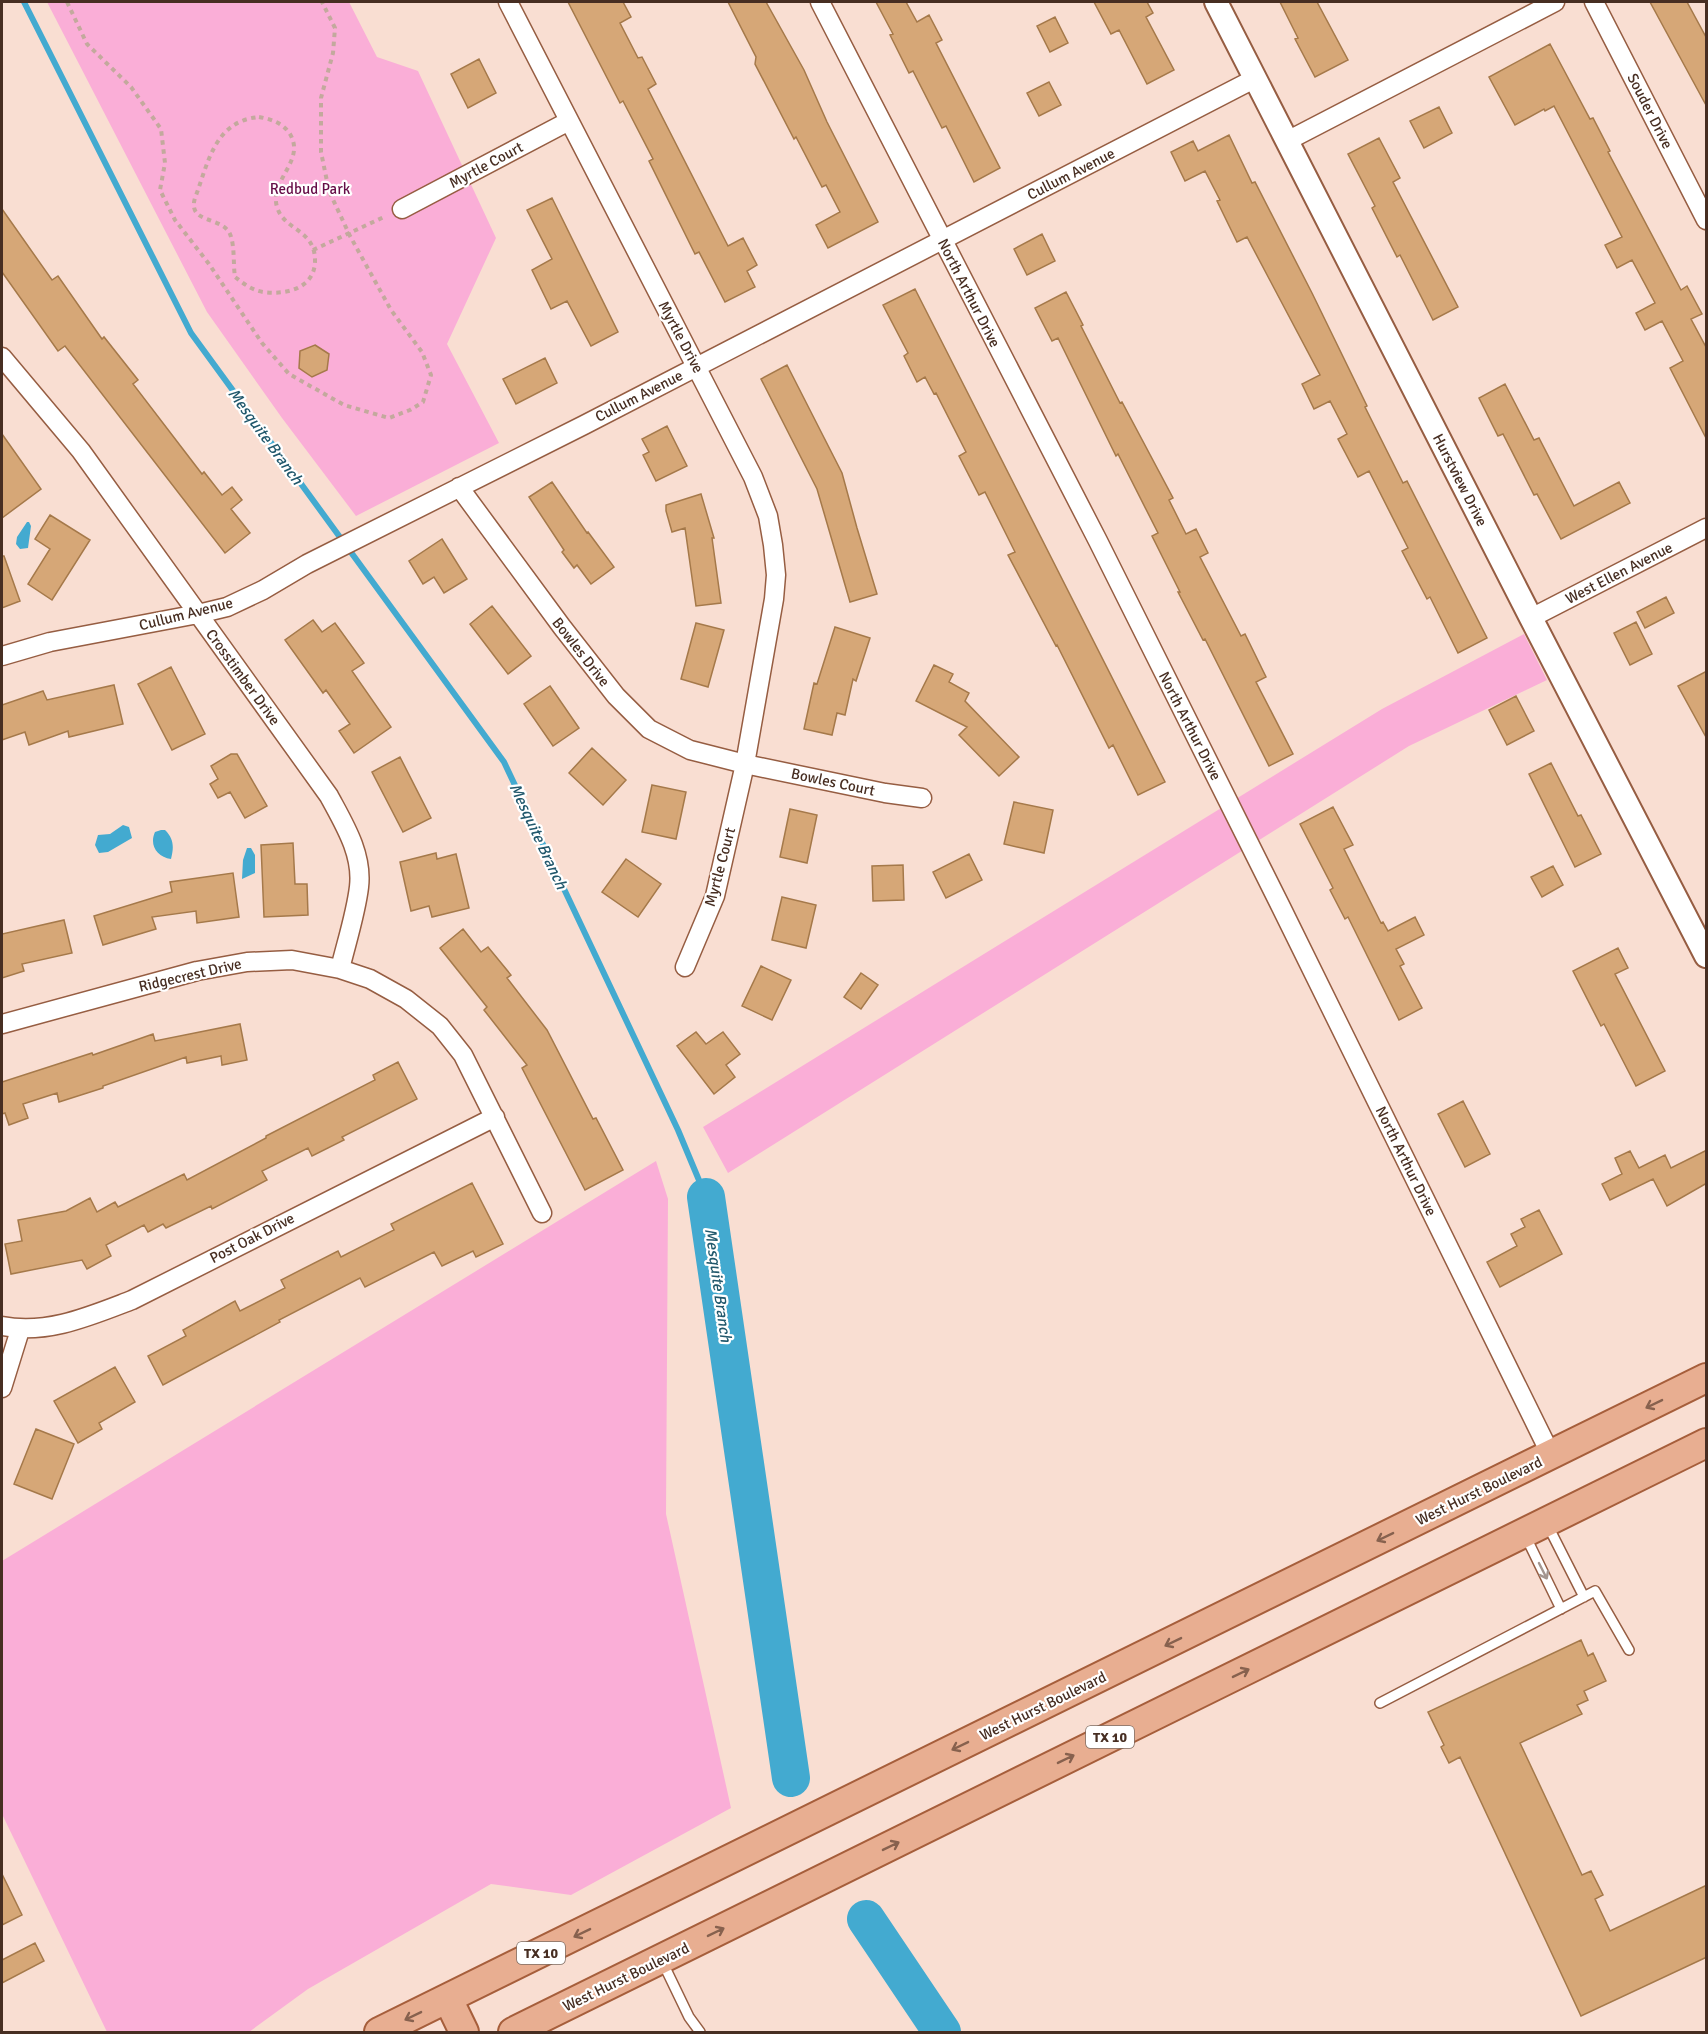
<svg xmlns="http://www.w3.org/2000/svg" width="1708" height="2034" viewBox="0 0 1708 2034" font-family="Signika,sans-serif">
<rect width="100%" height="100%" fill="#f9ded2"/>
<path fill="#faaed7" d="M47 2H349L377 57 418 71 496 238 447 344 499 443 356 516 282 418 207 312Z
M1524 634 1547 680 1409 746 728 1173 703 1127 1382 709Z
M656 1161 668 1199 666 1514 731 1808 571 1895 491 1884 308 1989 249 2032H107L2 1814V1561Z"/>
<path fill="#43aad0" d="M27 522H29L31 526 28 548 20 549 16 544 17 537Z
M123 825 129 827 132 838 108 852 99 853 95 845 98 835 110 834Z
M161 830H165C174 839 174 847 171 859 157 857 149 845 155 832Z
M247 848H251L255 855V873L242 879 243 860Z"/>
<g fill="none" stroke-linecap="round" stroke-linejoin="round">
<path stroke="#43aad0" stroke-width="6" d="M24 2 191 333 504 762 678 1130 706 1197"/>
<path stroke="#43aad0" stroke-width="38" d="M706 1197 791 1778
M866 1919 942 2032"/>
</g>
<path fill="#d6a777" stroke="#a5794a" stroke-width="1.5" d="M568 2H623L631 17 620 23 638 58 642 57 656 84 648 89 728 246 743 238 757 265 747 271 755 287 725 302 699 252 695 254 649 161 653 159 623 101 620 103Z
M728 2H766L804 70 827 122 878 222 828 248 816 225 840 212 826 185 822 187 796 137 794 139 755 64 756 57Z
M876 2H906L917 22 929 15 942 40 936 43 1000 168 974 182 946 126 942 128 913 71 909 73 890 35 893 34Z
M1094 2H1147L1153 13 1146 17 1174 70 1147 84 1119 30 1111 34Z
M1280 2H1317L1348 60 1315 77 1295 39 1298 38Z
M1650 2H1687L1707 39V107Z
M1055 17 1068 43 1050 52 1037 26Z
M1550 44 1590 119 1593 118 1610 151 1608 152 1681 290 1687 286 1702 314 1691 319 1707 349V440L1670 368 1683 361 1662 321 1645 330 1636 313 1655 303 1632 260 1617 268 1605 245 1622 237 1554 106 1545 111 1544 109 1515 125 1489 77Z
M479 59 496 93 468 108 451 74Z
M1049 82 1061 105 1039 116 1027 93Z
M1439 107 1452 133 1424 148 1410 121Z
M1229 135 1252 183 1255 182 1312 293 1367 406 1365 407 1403 483 1407 481 1487 638 1458 653 1430 597 1427 599 1402 551 1408 548 1369 471 1358 477 1338 439 1347 434 1330 401 1314 409 1302 384 1320 375 1247 237 1237 242 1217 201 1220 200 1205 171 1185 181 1171 152 1193 141 1198 151Z
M1379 138 1400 178 1393 182 1458 307 1433 320 1400 255 1397 257 1372 208 1375 206 1348 154Z
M552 198 618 332 591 346 567 301 551 309 532 270 552 259 527 210Z
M2 209 52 280 58 276 102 339 104 337 138 380 133 384 202 474 204 472 222 495 232 487 242 500 231 509 250 533 225 553 65 346 58 351 2 272Z
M1042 234 1055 261 1027 275 1014 249Z
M915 289 1165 782 1138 795 1113 745 1109 748 1057 645 1056 646 1008 555 1015 552 985 492 979 495 959 456 966 452 936 393 934 394 925 377 917 382 904 356 908 353 883 305Z
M1066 292 1083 325 1081 326 1120 403 1122 402 1173 498 1169 500 1186 534 1196 529 1208 553 1200 557 1241 636 1245 634 1266 677 1256 682 1293 754 1269 766 1205 639 1203 640 1178 592H1180L1152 536 1158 533 1118 454 1116 456 1058 338 1052 341 1035 308Z
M315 345 329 354 327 370 312 377 299 368 300 351Z
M545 358 557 383 516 404 503 379Z
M787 365 842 473 857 528 877 594 850 602 817 489 761 379Z
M1505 384 1534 440 1539 438 1574 506 1619 482 1630 503 1561 539 1537 494 1534 495 1503 434 1498 436 1479 398Z
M667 426 687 466 656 481 643 455 649 452 642 439Z
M2 434 41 489 2 518Z
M552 482 587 533 588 532 614 567 591 584 577 565 574 568 562 552 564 550 529 497Z
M701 494 714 538H712L721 603 696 606 685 528 672 532 666 511V505Z
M50 515 90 540 52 600 28 584 50 549 35 539Z
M442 539 467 579 444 593 434 577 423 584 409 561Z
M2 556H4L20 601 2 608Z
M1666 597 1674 613 1645 628 1637 612Z
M492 606 531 656 508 674 470 624Z
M313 620 322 632 335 623 364 663 352 671 391 727 354 753 339 731 350 724 326 690 323 693 285 640Z
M1636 622 1652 654 1630 665 1614 633Z
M696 623 724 630 708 687 681 679Z
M835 627 870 638 856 681 853 679 845 715 837 713 832 735 804 729 814 683 817 684Z
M934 665 953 674 949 682 969 693 965 701 1019 757 999 776 959 735 967 727 916 701Z
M171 667 205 734 172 750 138 684Z
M1707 671V739L1678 686Z
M114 685 123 724 69 737 68 731 29 745 25 732 2 740V705L43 691 47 700Z
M550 686 579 728 553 746 524 704Z
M1516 696 1534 731 1507 745 1489 710Z
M592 748 626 780 603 805 569 773Z
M231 754H237L267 806 245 818 230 792 218 798 210 784 218 779 211 766Z
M400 757 431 818 403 832 372 772Z
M1551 763 1578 816 1581 815 1601 854 1575 867 1529 774Z
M652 785 686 792 676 839 642 832Z
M1014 802 1053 810 1044 853 1004 844Z
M1333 807 1353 845 1344 849 1381 923 1383 922 1388 931 1415 917 1424 935 1396 949 1404 964 1400 966 1422 1008 1399 1020 1348 917 1345 919 1330 890 1333 888 1300 824Z
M790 809 817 815 807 863 780 857Z
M293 843 295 884H307L308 915 264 917 261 845Z
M436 853 437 859 456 854 469 908 432 917 429 906 411 911 400 862Z
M969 854 982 880 946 898 933 872Z
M626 859 661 884 638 917 602 892Z
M903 865 904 900 873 901 872 866Z
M1553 866 1563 885 1542 897 1531 877Z
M233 873 239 917 197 923 196 911 152 917 156 929 103 945 94 916 172 892 170 882Z
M782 897 816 905 806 948 772 940Z
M64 920 72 953 22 964 24 971 2 978V934Z
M463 929 481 952 488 947 511 975 507 978 547 1030 593 1119 596 1118 623 1170 585 1190 522 1068 527 1065 484 1010 487 1007 440 948Z
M1618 948 1628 968 1615 974 1665 1071 1636 1086 1604 1024 1601 1026 1573 971Z
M761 966 791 980 772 1020 742 1006Z
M861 973 878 985 861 1009 844 997Z
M240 1024 247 1060 222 1065 221 1056 187 1063 186 1057 103 1086V1088L59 1102 57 1093 23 1104 28 1118 9 1125 5 1113 2 1114V1082L92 1053 93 1055 153 1034 155 1041Z
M696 1032 706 1044 723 1032 740 1054 726 1065 735 1077 714 1094 677 1046Z
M398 1062 417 1099 342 1137 344 1140 312 1156 308 1148 262 1171 267 1180 212 1209 211 1206 166 1228 163 1224 148 1232 144 1225 106 1245 111 1256 87 1269 82 1260 11 1274 5 1244 22 1241 18 1220 66 1211 90 1198 97 1212 115 1202 118 1207 184 1174 187 1180 266 1138V1136L375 1080 373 1075Z
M1463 1101 1490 1154 1465 1167 1438 1114Z
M1707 1150V1183L1667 1206 1653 1179 1610 1200 1602 1184 1622 1174 1615 1158 1630 1151 1639 1168 1665 1155 1671 1168Z
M472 1183 503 1244 476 1257 473 1251 442 1266 434 1252 365 1287 360 1278 279 1320 280 1322 163 1385 148 1356 186 1336 183 1330 235 1301 240 1311 285 1288 281 1280 338 1251 341 1257 394 1230 391 1224Z
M1539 1210 1562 1254 1500 1287 1487 1262 1517 1246 1511 1234 1525 1227 1521 1219Z
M115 1367 135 1402 99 1423 102 1429 78 1443 54 1401Z
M36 1429 74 1444 52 1499 14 1484Z
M1581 1640 1588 1656 1593 1653 1606 1681 1584 1691 1588 1700 1577 1705 1582 1714 1520 1743 1582 1875 1591 1871 1603 1895 1595 1899 1610 1931 1707 1885V1957L1581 2016 1460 1757 1449 1763 1441 1747 1444 1745 1428 1712Z
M2 1874 22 1915 2 1925Z
M35 1943 44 1961 2 1983V1960Z"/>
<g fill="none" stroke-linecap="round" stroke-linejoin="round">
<g stroke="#965d42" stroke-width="12">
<path id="service" d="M1547 1524 1584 1597
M1525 1535 1561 1609
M1380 1703 1595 1591 1629 1650
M662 1961 689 2017 700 2032"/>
</g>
<g stroke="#965d42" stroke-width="21">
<path id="minor" d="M508 2 753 477 768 516 773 545 776 575 774 599 745 764 715 896 685 967
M820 2 1098 541 1281 907 1551 1455
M1594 2 1706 220
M1287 141 1555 2
M402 209 569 121
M2 357 81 451 329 796C344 824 363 854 359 887 356 913 346 944 340 969
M459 487 562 627 616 696 649 729 690 750 745 764 885 793 922 798
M1531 618 1706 528
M2 656 50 642 198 614 227 607 263 590 307 564 584 425 1256 78
M2 1024 197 971 247 962 292 960 340 969 370 979 406 999 440 1026 463 1055 542 1213
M2 1326C47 1335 90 1316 132 1300L495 1117
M2 1388 20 1330"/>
</g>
<g stroke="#965d42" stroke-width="26">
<path id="tertiary" d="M1216 2 1531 618 1706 956"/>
</g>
<g stroke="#a65e3b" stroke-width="32">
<path id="primary" d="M448 1999 464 2032
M379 2032 1706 1378
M513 2032 1706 1443"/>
</g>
<path stroke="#c3a99d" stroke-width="4" stroke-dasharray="4.5 4.5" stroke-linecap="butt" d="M67 2 87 44 131 87 161 129 165 163 160 190 175 220 209 264 262 343 289 374 344 405 389 418 410 410 423 402 431 375 422 352 391 310 350 236 329 191 321 152V98L333 53 335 28 322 2
M259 117C271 119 283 123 290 134 306 161 269 180 277 207 284 231 316 229 315 262 314 289 285 295 263 292 251 290 243 283 235 277 233 264 235 246 230 234 222 216 187 224 195 198 208 164 214 121 259 117Z
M313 250 386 216"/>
<use href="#service" stroke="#fff" stroke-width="9"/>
<use href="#minor" stroke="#fff" stroke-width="18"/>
<use href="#tertiary" stroke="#fff" stroke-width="22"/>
<use href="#primary" stroke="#e8ae91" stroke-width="28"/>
</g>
<defs><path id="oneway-shaft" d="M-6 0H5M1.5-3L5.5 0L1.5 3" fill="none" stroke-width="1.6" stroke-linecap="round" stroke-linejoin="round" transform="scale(1.5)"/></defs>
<g stroke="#87614e">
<use href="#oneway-shaft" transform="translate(1654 1404) rotate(154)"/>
<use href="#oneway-shaft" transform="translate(1385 1537) rotate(154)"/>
<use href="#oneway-shaft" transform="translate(1173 1642) rotate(154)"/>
<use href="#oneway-shaft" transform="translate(1241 1673) rotate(-26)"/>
<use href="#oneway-shaft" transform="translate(960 1746) rotate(154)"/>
<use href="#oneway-shaft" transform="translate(1066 1759) rotate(-26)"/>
<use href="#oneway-shaft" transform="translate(891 1846) rotate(-26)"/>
<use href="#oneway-shaft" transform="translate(716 1932) rotate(-26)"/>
<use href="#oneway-shaft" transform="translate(582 1933) rotate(154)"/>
<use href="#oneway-shaft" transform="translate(413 2016) rotate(154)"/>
</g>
<use stroke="#a39690" href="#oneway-shaft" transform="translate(1543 1571) rotate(63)"/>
<g text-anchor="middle" stroke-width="4.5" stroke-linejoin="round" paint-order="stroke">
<g fill="#fff" stroke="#7e6d64" stroke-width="1.5">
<rect x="1086" y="1726" width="48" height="22" rx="4.5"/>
<rect x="517" y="1942" width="48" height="22" rx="4.5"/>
</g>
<g font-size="14" font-weight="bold" fill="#472e22">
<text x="1110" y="1742">TX 10</text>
<text x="541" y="1958">TX 10</text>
</g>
<g font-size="15" fill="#472e22" stroke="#fff">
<text transform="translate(1650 111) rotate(63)" y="5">Souder Drive</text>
<text transform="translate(486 165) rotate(-28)" y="5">Myrtle Court</text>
<text transform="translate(1071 174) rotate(-27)" y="5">Cullum Avenue</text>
<text transform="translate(969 293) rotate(63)" y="5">North Arthur Drive</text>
<text transform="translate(681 337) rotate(62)" y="5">Myrtle Drive</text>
<text transform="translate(639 396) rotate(-27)" y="5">Cullum Avenue</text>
<text transform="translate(1460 480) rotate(63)" y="5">Hurstview Drive</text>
<text transform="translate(1619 573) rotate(-27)" y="5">West Ellen Avenue</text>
<text transform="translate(186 614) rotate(-14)" y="5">Cullum Avenue</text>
<text transform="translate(581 652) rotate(52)" y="5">Bowles Drive</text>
<text transform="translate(243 677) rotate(54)" y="5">Crosstimber Drive</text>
<text transform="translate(1190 726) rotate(63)" y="5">North Arthur Drive</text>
<text transform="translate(833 782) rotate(12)" y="5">Bowles Court</text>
<text transform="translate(720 867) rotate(-75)" y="5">Myrtle Court</text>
<text transform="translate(190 975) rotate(-13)" y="5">Ridgecrest Drive</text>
<text transform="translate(1406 1161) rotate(64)" y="5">North Arthur Drive</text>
<text transform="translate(252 1238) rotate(-27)" y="5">Post Oak Drive</text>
<text transform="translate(1479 1491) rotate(-26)" y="5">West Hurst Boulevard</text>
<text transform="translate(1043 1706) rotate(-26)" y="5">West Hurst Boulevard</text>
<text transform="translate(626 1977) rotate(-26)" y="5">West Hurst Boulevard</text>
</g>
<g font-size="15" fill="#650d47" stroke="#fff">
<text x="310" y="194">Redbud Park</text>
</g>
<g font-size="16" font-style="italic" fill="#21586c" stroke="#fff">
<text transform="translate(266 436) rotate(54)" y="6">Mesquite Branch</text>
<text transform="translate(539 836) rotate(65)" y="6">Mesquite Branch</text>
<text transform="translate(719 1285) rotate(82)" y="6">Mesquite Branch</text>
</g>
</g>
<rect width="1708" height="2034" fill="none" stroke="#472e22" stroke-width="6"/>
</svg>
